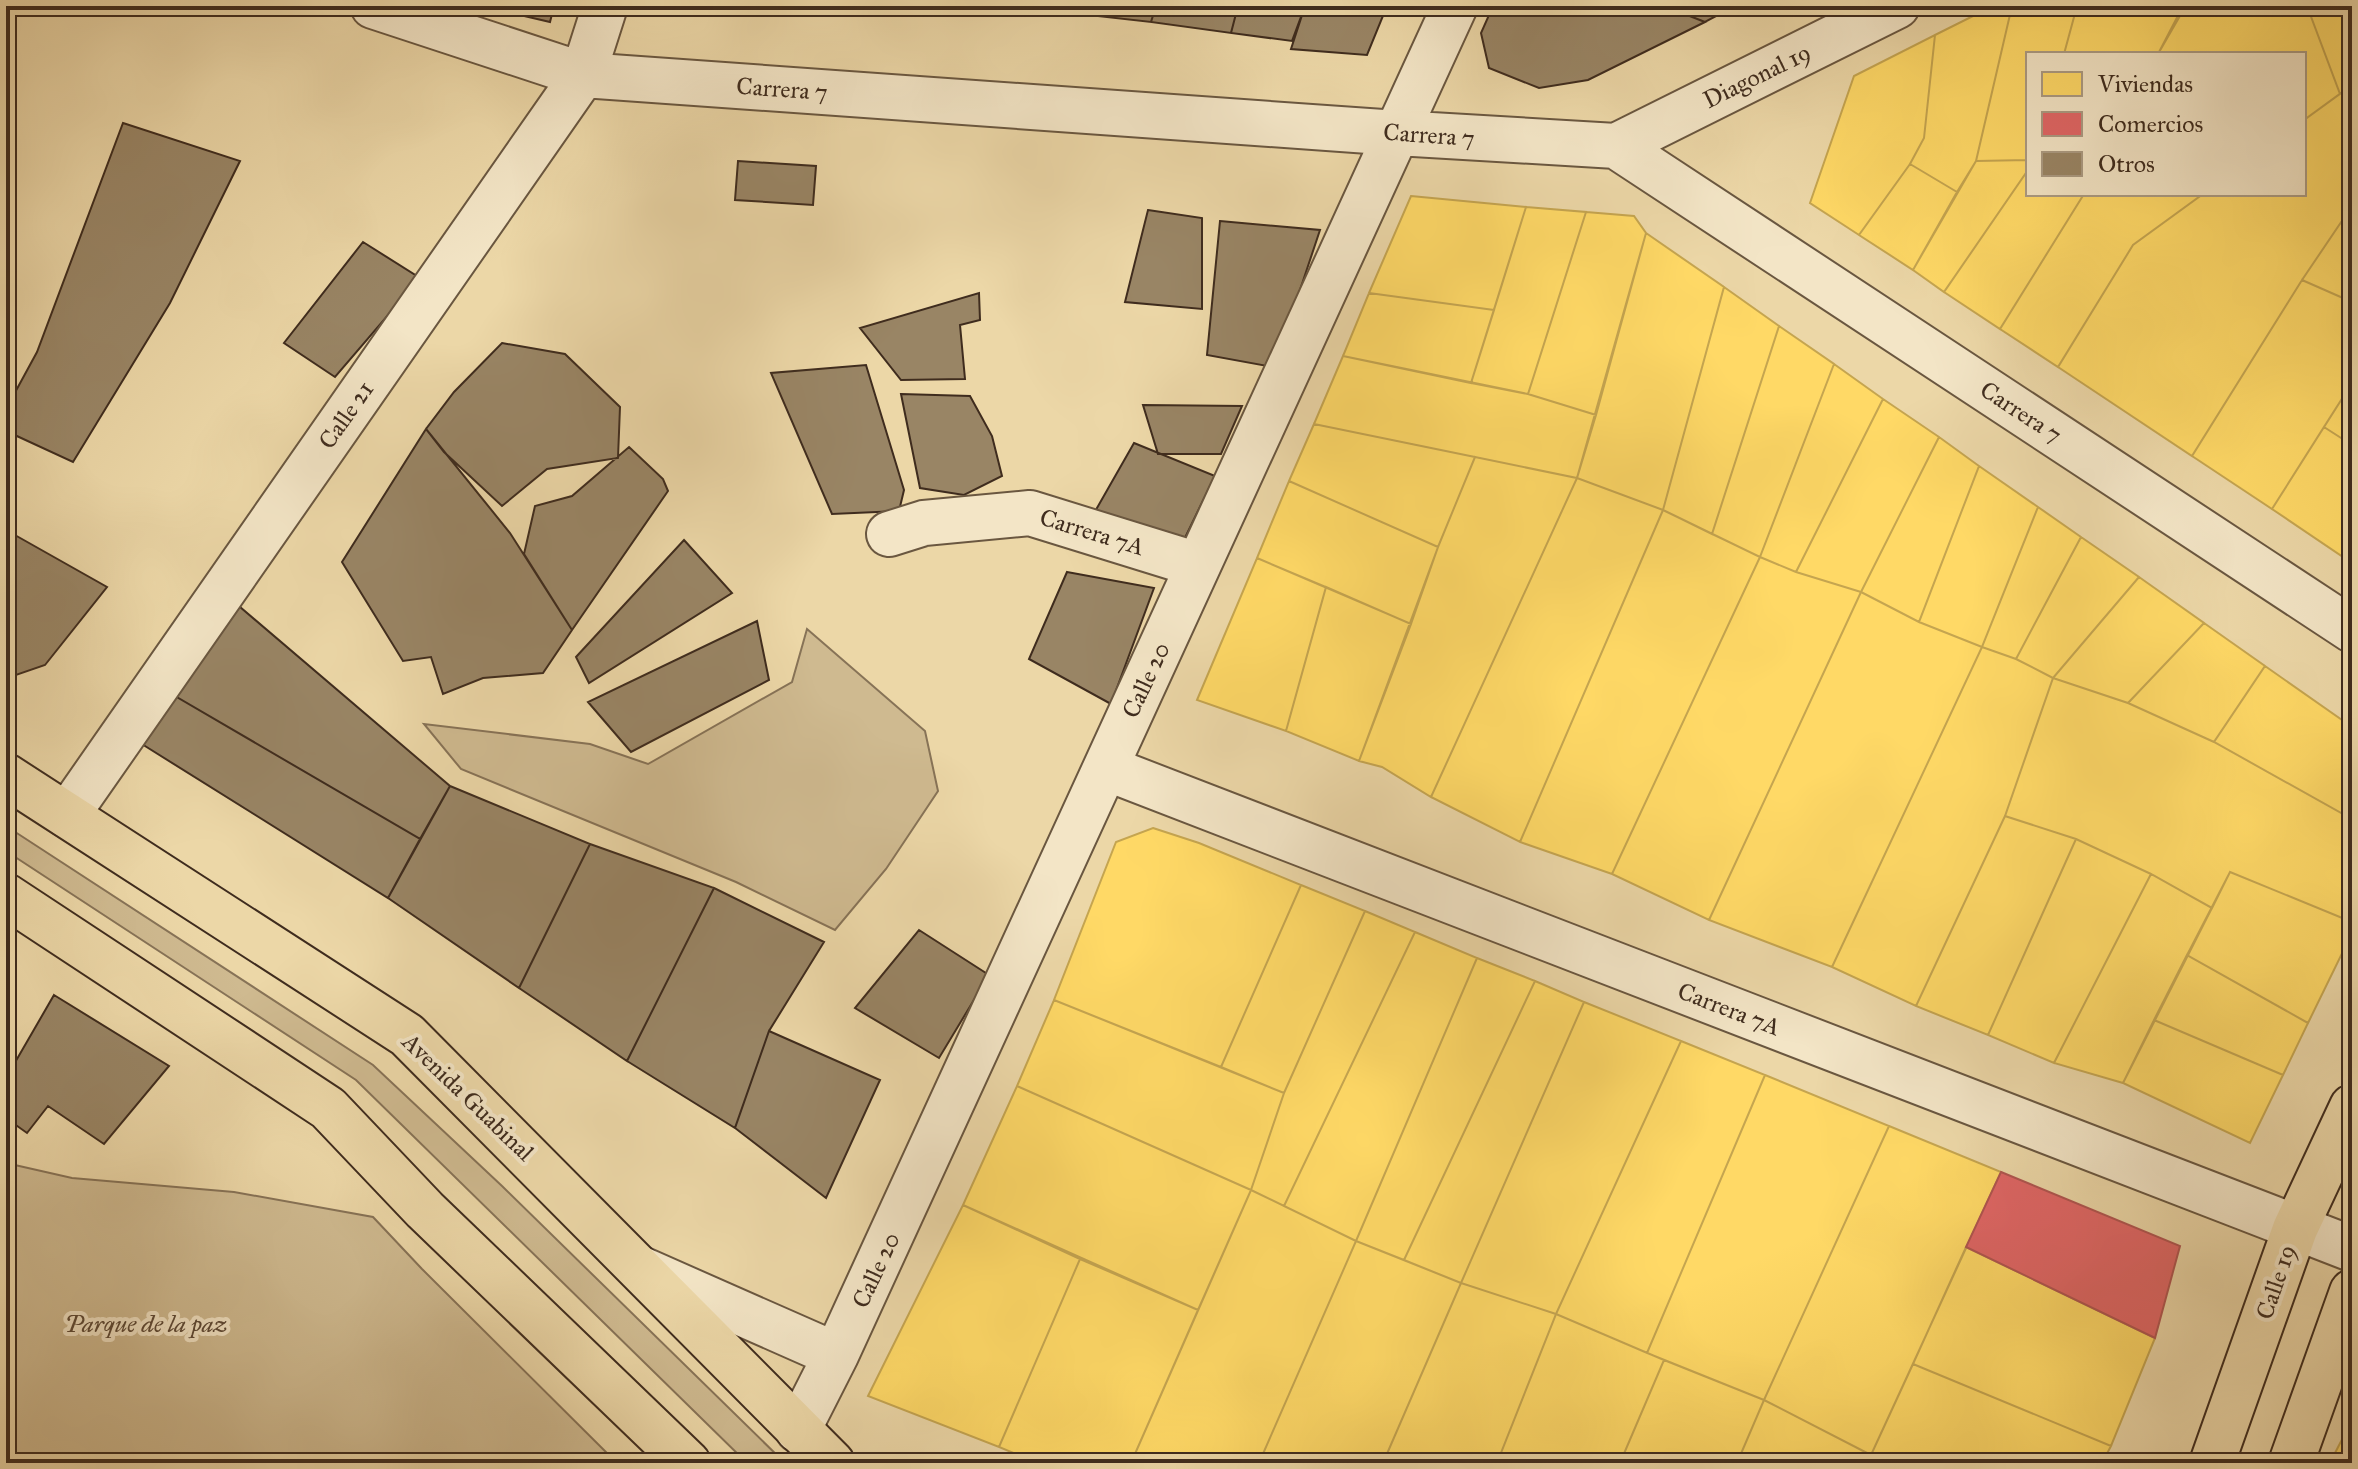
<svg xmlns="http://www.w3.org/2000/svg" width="2358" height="1469" viewBox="0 0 2358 1469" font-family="'IM FELL Great Primer',serif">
<rect width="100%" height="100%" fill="#ecd7a7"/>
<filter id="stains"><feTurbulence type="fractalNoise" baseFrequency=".0025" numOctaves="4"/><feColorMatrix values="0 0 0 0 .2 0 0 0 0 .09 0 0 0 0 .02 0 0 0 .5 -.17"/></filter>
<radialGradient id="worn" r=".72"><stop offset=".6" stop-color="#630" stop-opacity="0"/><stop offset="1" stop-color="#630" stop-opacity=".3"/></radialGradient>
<path fill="#cfba90" stroke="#877357" stroke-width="2" d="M807 629 925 731 938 791 886 869 835 930 736 882 461 769 424 724 590 744 648 764 792 682Z
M6 826 373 1065 502 1186 785 1463H747L356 1080 6 851Z
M6 1163 72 1178 234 1192 373 1217 422 1269 617 1463H6Z"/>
<path fill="#ffd966" stroke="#c5a550" stroke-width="2" d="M1993 6H2012L1976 161 1957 192 1910 164 1924 138 1935 35Z
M2012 6H2077L2064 54H2028V160L1976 161Z
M2077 6H2183L2184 9 2158 54H2064Z
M2183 6H2307L2340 94 2304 120V54H2158Z
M2307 6H2352V85L2340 94Z
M1935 35 1924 138 1910 164 1859 235 1810 203 1854 76Z
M2352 85V206L2302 280 2192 456 2058 367 2133 245 2203 194H2304V120Z
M2028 160V170L1944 292 1913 270 1976 161Z
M1910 164 1957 192 1913 270 1859 235Z
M2028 170V194H2084L2000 329 1944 292Z
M2084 194H2203L2133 245 2058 367 2000 329Z
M1411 196 1526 207 1494 310 1369 293Z
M2352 206V302L2302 280Z
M1526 207 1586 212 1528 394 1471 383Z
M1586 212 1634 216 1646 233 1596 415 1528 394Z
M1646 233 1724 287 1663 510 1577 478Z
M2302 280 2352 302V383L2272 509 2192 456Z
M1724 287 1779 326 1712 534 1663 510Z
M1369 293 1494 310 1471 383 1343 356Z
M1779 326 1834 364 1760 557 1712 534Z
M1343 356 1528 394 1596 415 1577 478 1314 424Z
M1834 364 1883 399 1796 572 1760 557Z
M2352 383V445L2324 427Z
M1883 399 1939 437 1861 592 1796 572Z
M1314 424 1475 457 1438 547 1289 481Z
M2324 427 2352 445V563L2272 509Z
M1939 437 1979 466 1919 622 1861 592Z
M1475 457 1577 478 1431 797 1382 767 1359 761 1438 547Z
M1979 466 2038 507 1982 647 1919 622Z
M1577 478 1663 510 1520 842 1431 797Z
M1289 481 1438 547 1411 624 1257 558Z
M2038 507 2081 537 2016 659 1982 647Z
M1663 510 1760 557 1612 874 1520 842Z
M2081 537 2139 577 2053 678 2016 659Z
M1760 557 1796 572 1861 592 1709 920 1612 874Z
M1257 558 1326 587 1286 731 1197 700Z
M2139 577 2204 623 2128 703 2053 678Z
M1326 587 1411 624 1359 761 1286 731Z
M1861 592 1919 622 1982 647 1832 967 1709 920Z
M2204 623 2265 666 2214 742 2128 703Z
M1982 647 2016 659 2053 678 2005 816 1916 1006 1832 967Z
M2265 666 2352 727V819L2214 742Z
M2053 678 2128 703 2214 742 2352 819V922L2230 872 2212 908 2151 874 2076 839 2005 816Z
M2005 816 2076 839 1988 1035 1916 1006Z
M1153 828 1199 843 1301 885 1221 1067 1054 1000 1116 842Z
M2076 839 2151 874 2054 1063 1988 1035Z
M2230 872 2352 922V933L2308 1023 2187 955Z
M2151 874 2212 908 2123 1083 2054 1063Z
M1301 885 1365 911 1284 1093 1221 1067Z
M1365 911 1415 932 1284 1206 1251 1190 1284 1093Z
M1415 932 1477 958 1356 1241 1284 1206Z
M2187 955 2308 1023 2283 1075 2154 1020Z
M1477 958 1535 981 1404 1260 1356 1241Z
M1535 981 1584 1002 1461 1283 1404 1260Z
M1054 1000 1284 1093 1251 1190 1017 1086Z
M1584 1002 1681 1041 1556 1314 1461 1283Z
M2154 1020 2283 1075 2250 1143 2123 1083Z
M1681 1041 1765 1075 1647 1353 1556 1314Z
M1765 1075 1889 1126 1764 1400 1647 1353Z
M1017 1086 1251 1190 1198 1310 963 1205Z
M1889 1126 2001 1172 1871 1455 1764 1400Z
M1251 1190 1356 1241 1259 1463H1131Z
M963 1205 1080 1259 999 1447 868 1396Z
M1356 1241 1461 1283 1383 1463H1259Z
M1966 1247 2155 1338 2111 1446 1913 1364Z
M1080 1259 1198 1310 1131 1463H1038L999 1447Z
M1461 1283 1556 1314 1497 1463H1383Z
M1556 1314 1664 1360 1620 1463H1497Z
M1664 1360 1764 1400 1737 1463H1620Z
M1913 1364 2111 1446 2102 1463H1888L1871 1455Z
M1764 1400 1871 1455 1868 1463H1737Z
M2352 1420V1461L2335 1453Z
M2335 1453 2352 1461V1463H2330Z
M1871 1455 1888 1463H1868Z"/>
<path fill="#e06666" stroke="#b05550" stroke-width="2" d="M2001 1172 2180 1246 2155 1338 1966 1247Z"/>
<path fill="#998565" stroke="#3f2c1e" stroke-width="2" d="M6 6H18L6 29Z
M481 6H554L550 22Z
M1020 6H1081L1079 14Z
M1081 6H1156L1151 22 1079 14Z
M1156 6H1238L1231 33 1151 22Z
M1238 6H1305L1292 41 1231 33Z
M1305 6H1387L1367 55 1291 49Z
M1493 6H1664L1705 22 1588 80 1539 88 1489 68 1481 33Z
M1664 6H1735L1705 22Z
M123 123 240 161 170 303 73 462 6 431V409L37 352Z
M738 161 816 166 813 205 735 200Z
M1148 210 1202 218V309L1125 302Z
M1220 221 1320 230 1295 305 1267 366 1207 355Z
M363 242 420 278 335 377 284 343Z
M979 293 980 320 960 325 965 379 901 380 860 328Z
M502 343 565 354 620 407 618 458 547 469 502 506 444 452 426 429 454 392Z
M866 365 904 490 899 511 832 514 771 373Z
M901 394 970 396 992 436 1002 476 964 495 920 488Z
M1143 405 1242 406 1221 454H1158Z
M426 429 510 533 572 630 543 673 483 678 443 694 431 657 403 661 342 562Z
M1134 443 1215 476 1181 546 1093 515Z
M629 447 663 479 668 491 572 630 524 554 535 506 572 496Z
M6 530 107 587 45 665 16 675 6 668Z
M684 540 732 593 589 683 576 657Z
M1067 572 1154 588 1111 704 1029 659Z
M226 595 450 786 420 839 163 689Z
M757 621 769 680 631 752 588 702Z
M163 689 420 839 388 898 137 741Z
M450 786 590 844 519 988 388 898Z
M590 844 714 888 627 1061 519 988Z
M714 888 824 942 769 1031 735 1128 627 1061Z
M919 930 989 975 939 1058 855 1008Z
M6 979 15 985 6 1004Z
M54 995 169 1066 104 1144 48 1106 27 1133 6 1118V1078Z
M769 1031 880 1080 826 1198 735 1128Z"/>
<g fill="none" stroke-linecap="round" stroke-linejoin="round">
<g stroke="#6a5740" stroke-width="48">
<path id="street" d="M373 6 583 75 1397 133 1616 146 2352 630
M1616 146 1897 6
M889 534 924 523 1030 513 1198 565
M1106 768 2352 1249
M67 815 583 75 605 6
M641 1269 836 1355
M798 1430 836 1355 1455 6"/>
</g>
<g stroke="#3f2c1e" stroke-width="48">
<path id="primary" d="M6 776 407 1035 832 1463
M6 896 328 1108 425 1210 688 1463
M2212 1463 2295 1229 2352 1107
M2291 1463 2352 1292"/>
</g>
<use href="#street" stroke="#f3e5c6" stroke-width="44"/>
<use href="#primary" stroke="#ecd7a7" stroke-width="44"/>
</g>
<g text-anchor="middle" stroke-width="8" stroke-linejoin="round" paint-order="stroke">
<g font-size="24" fill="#3f2c1e" stroke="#f3e5c6">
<text transform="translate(1757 76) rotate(-26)" y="8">Diagonal 19</text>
<text transform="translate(782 89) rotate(4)" y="8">Carrera 7</text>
<text transform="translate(1429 135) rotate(4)" y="8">Carrera 7</text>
<text transform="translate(2021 412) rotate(33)" y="8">Carrera 7</text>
<text transform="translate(346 415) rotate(-55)" y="8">Calle 21</text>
<text transform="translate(1092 532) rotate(17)" y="8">Carrera 7A</text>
<text transform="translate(1146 680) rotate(-65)" y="8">Calle 20</text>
<text transform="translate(1729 1009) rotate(21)" y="8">Carrera 7A</text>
<text transform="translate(468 1097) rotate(44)" y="8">Avenida Guabinal</text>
<text transform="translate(876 1270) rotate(-65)" y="8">Calle 20</text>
<text transform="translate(2276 1282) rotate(-71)" y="8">Calle 19</text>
</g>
<g font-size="24" font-style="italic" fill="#5c4835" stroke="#f3e5c6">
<text x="146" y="1332">Parque de la paz</text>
</g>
</g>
<rect width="2358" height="1469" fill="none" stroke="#ecd7a7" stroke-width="32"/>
<rect x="8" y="8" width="2342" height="1453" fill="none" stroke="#3f2c1e" stroke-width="4"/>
<rect x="16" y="16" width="2326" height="1437" fill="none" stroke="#3f2c1e" stroke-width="2"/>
<rect x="2026" y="52" width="280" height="144" fill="#f3e5c6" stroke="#ab9b83" stroke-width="2"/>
<rect x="2042" y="72" width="40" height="24" fill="#ffd966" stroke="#ab9b83" stroke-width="2"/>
<text x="2098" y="92" font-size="24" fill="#3f2c1e">Viviendas</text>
<rect x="2042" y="112" width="40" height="24" fill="#e06666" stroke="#ab9b83" stroke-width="2"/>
<text x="2098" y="132" font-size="24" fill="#3f2c1e">Comercios</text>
<rect x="2042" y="152" width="40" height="24" fill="#998565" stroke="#ab9b83" stroke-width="2"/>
<text x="2098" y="172" font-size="24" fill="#3f2c1e">Otros</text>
<rect width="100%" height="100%" filter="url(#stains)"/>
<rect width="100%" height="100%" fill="url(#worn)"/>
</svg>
